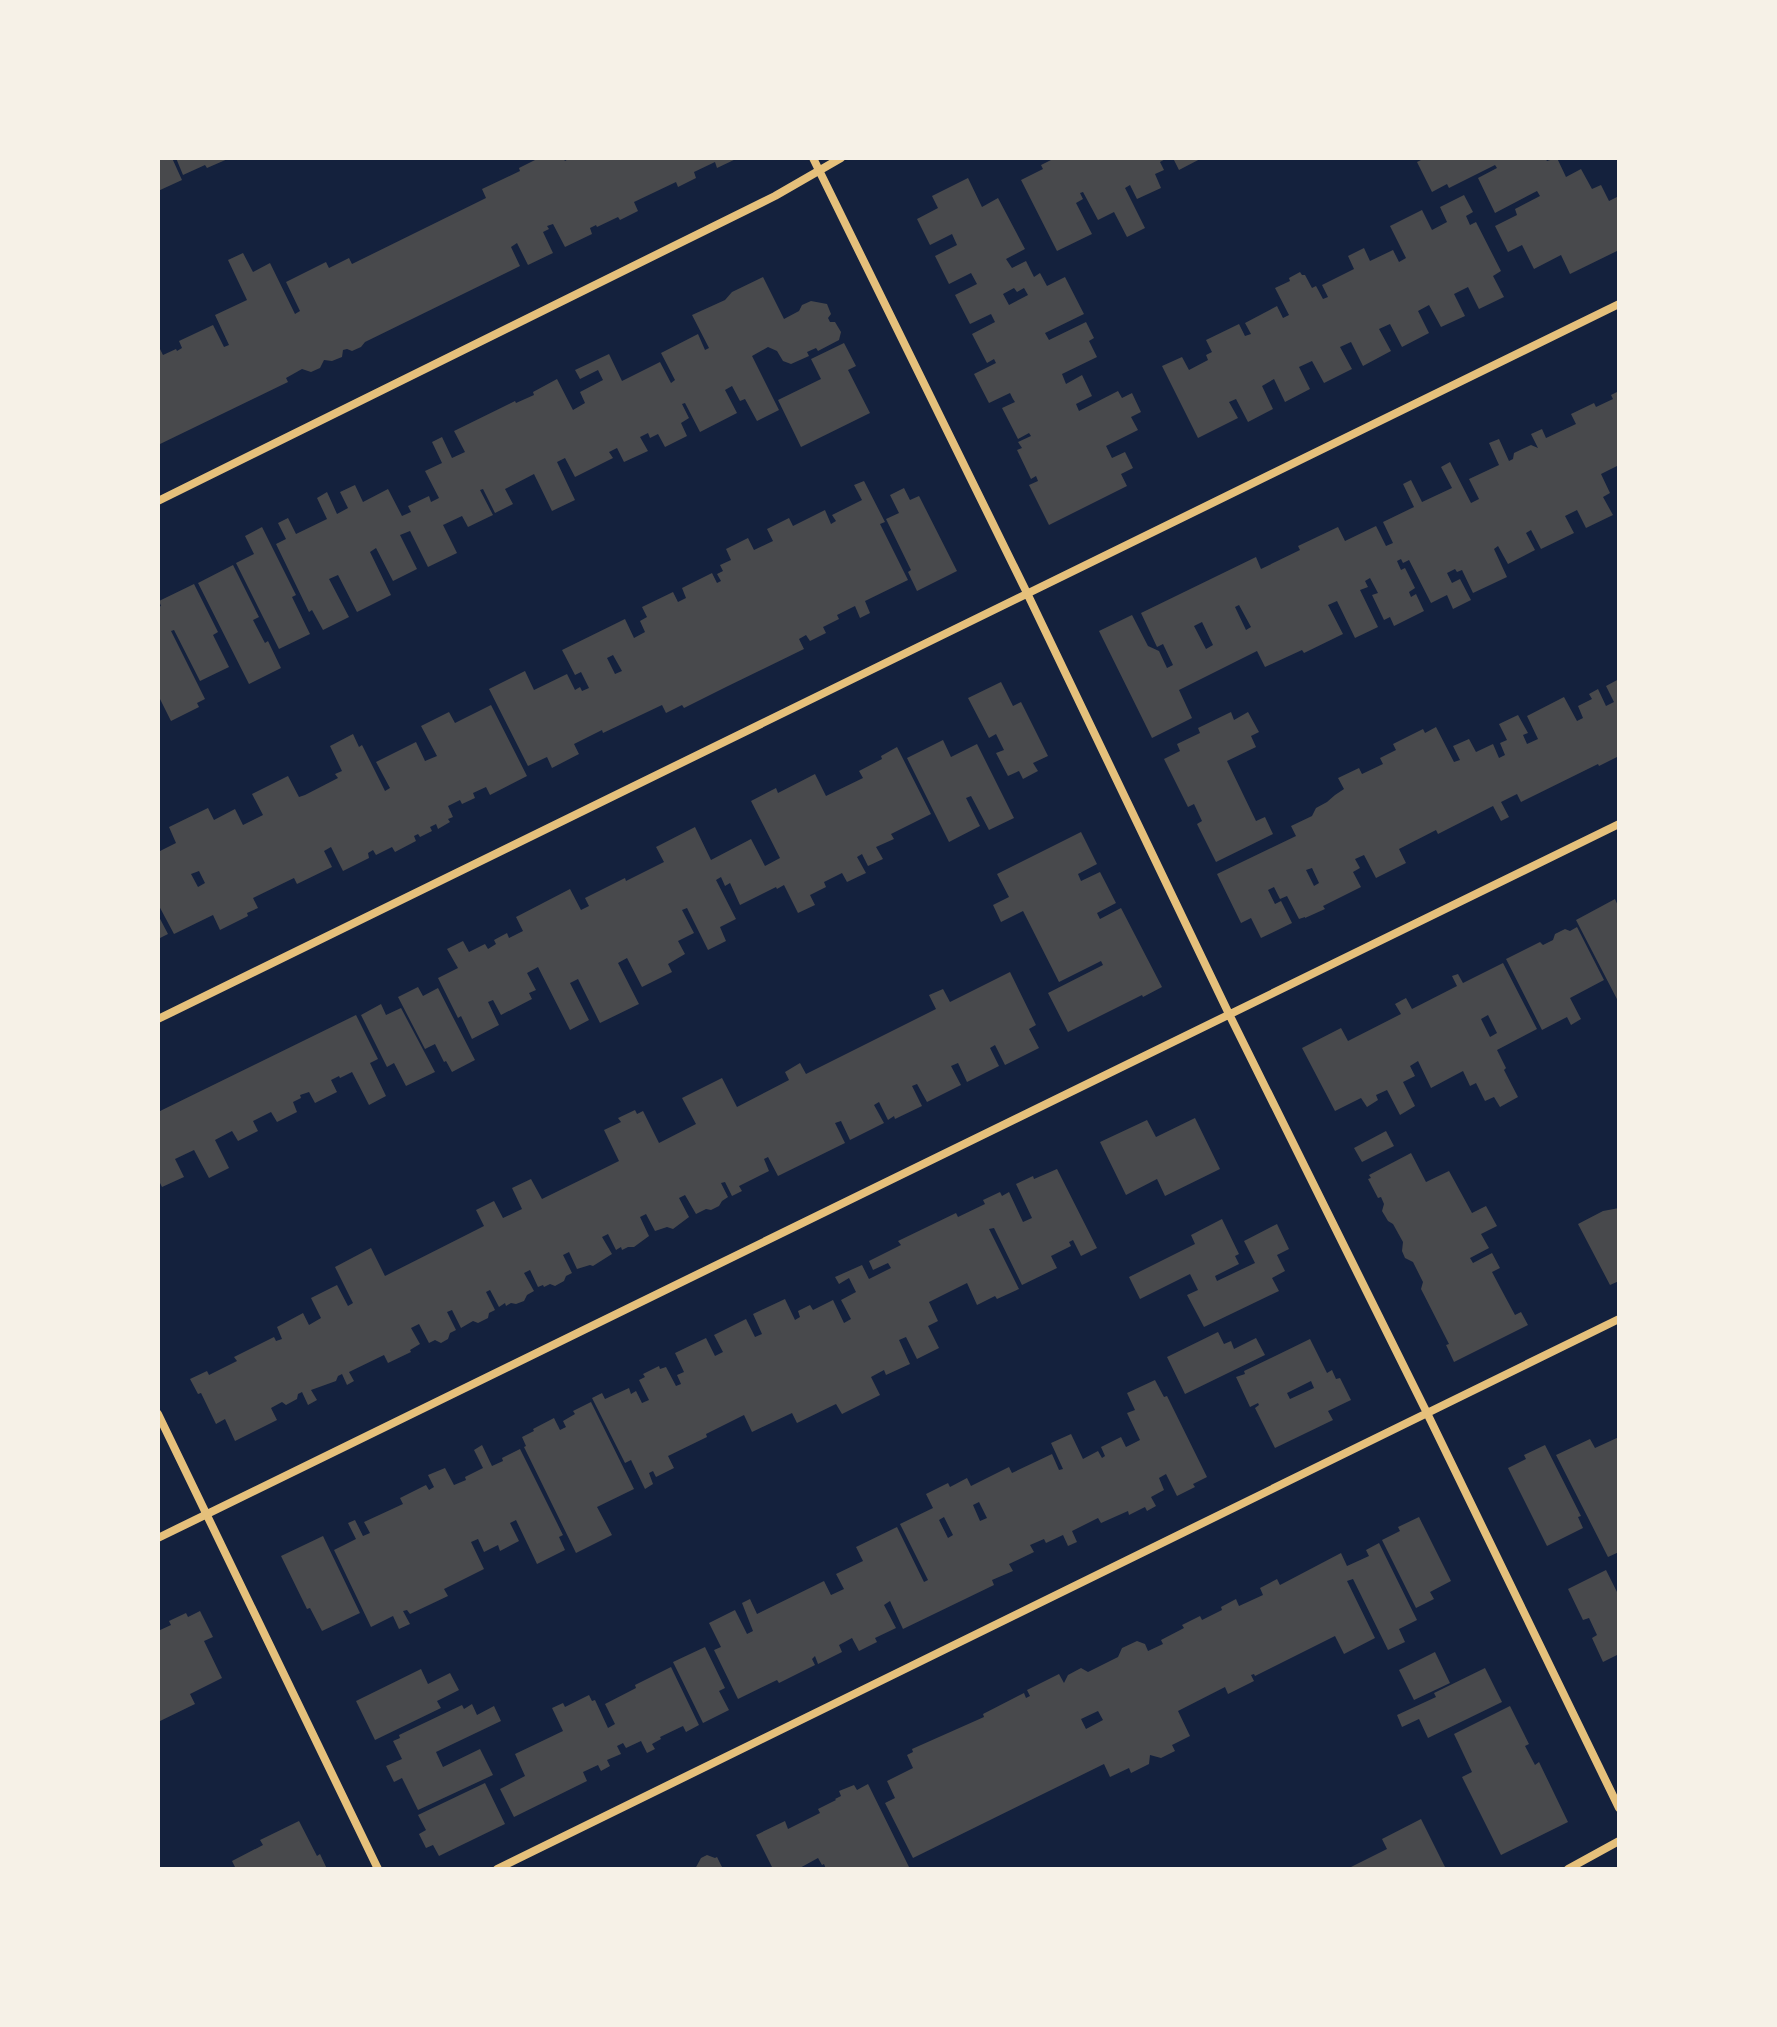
<svg xmlns="http://www.w3.org/2000/svg" width="1777" height="2027" viewBox="0 0 1777 2027" font-family="'Sofia Sans Condensed',sans-serif">
<rect width="100%" height="100%" fill="#14213d"/>
<path fill="#48494c" fill-rule="evenodd" d="M158 158H172L182 180 158 191Z
M176 158H230L207 168 205 165 183 175Z
M539 158H563L565 161 570 158H738L717 168 715 162 694 172 696 178 678 187 676 182 634 202 638 211 620 220 618 217 597 227 596 225 590 228 592 234 565 247 553 224 547 226 549 229 543 232 553 253 528 265 517 243 511 247 520 266 365 342 361 347 352 351 347 349 343 350 342 357 332 361 324 360 320 368 311 372 302 369 286 378 288 382 158 445V345L163 355 176 349 177 351 182 348 179 341 213 325 224 347 229 345 215 315 247 300 228 260 243 253 253 272 270 263 295 314 300 311 286 282 326 262 329 268 349 258 352 264 486 198 482 189 520 171 519 168Z
M1055 158H1167L1160 162 1164 170 1155 174 1161 188 1137 199 1130 185 1125 188 1145 228 1127 237 1114 212 1098 220 1083 192 1080 193 1083 199 1076 203 1092 234 1057 251 1021 180 1043 169 1041 165Z
M1173 158H1202L1179 170Z
M1425 158H1545L1547 161 1557 158 1566 177 1581 169 1592 189 1601 185 1609 201 1619 196V250L1570 274 1561 255 1534 269 1522 245 1508 252 1495 226 1517 215 1515 209 1540 196 1537 191 1495 213 1478 178 1497 168 1495 165 1449 188 1447 184 1432 192 1417 162Z
M968 178 982 207 998 198 1025 249 1006 259 1012 268 1026 261 1034 277 1040 273 1047 286 1065 277 1084 314 1045 333 1049 340 1086 322 1094 338 1089 341 1097 357 1062 374 1066 384 1082 375 1092 396 1076 404 1079 411 1118 391 1122 398 1132 393 1141 412 1131 417 1138 430 1106 446 1112 458 1125 452 1133 468 1121 474 1127 486 1049 525 1029 485 1038 481 1036 476 1031 479 1017 450 1022 448 1018 442 1031 436 1029 433 1018 439 1002 408 1015 402 1013 399 1010 393 989 403 974 374 996 363 994 359 987 363 972 334 995 322 991 314 970 324 955 295 977 284 971 273 949 284 935 256 957 245 952 234 930 245 917 219 938 208 932 196ZM1014 288 1017 292 1024 288 1028 295 1009 305 1003 294Z
M1464 195 1473 212 1466 216 1470 225 1476 222 1501 271 1493 276 1504 297 1479 309 1468 287 1454 294 1465 316 1441 327 1429 305 1418 311 1429 333 1402 347 1390 324 1379 329 1391 351 1363 366 1351 342 1340 347 1352 369 1324 383 1312 361 1299 367 1310 389 1285 402 1274 379 1262 386 1273 409 1248 422 1236 399 1229 402 1238 418 1198 438 1162 366 1182 357 1189 370 1208 360 1206 355 1212 352 1206 340 1239 324 1245 336 1251 334 1245 323 1277 306 1283 318 1289 315 1275 288 1290 281 1289 278 1300 272 1302 275H1305L1312 288 1316 286 1323 299 1328 297 1322 285 1354 269 1348 256 1364 248 1370 261 1393 250 1399 262 1406 258 1390 226 1422 210 1432 230 1447 222 1440 207Z
M763 277 784 319 799 311 802 305 811 301 827 304 831 314 828 318 830 322H835L841 332 839 340 818 351 816 348 807 352 809 356 791 364 783 361 777 351 768 347 752 356 779 410 757 421 745 399 740 401 732 386 725 390 737 413 700 432 685 403 682 404 689 418 681 423 687 436 665 447 658 434 650 438 648 433 640 437 648 451 624 462 617 448 609 452 613 458 575 477 565 458 557 462 575 500 552 511 534 474 505 489 513 504 495 513 483 489 480 490 493 515 468 527 462 516 443 525 457 553 428 567 410 531 400 535 417 569 393 581 376 548 370 552 391 595 357 612 338 575 329 579 349 617 323 630 312 610 309 612 276 544 286 539 278 523 288 518 296 534 327 519 317 498 327 492 337 514 348 508 340 492 355 485 363 502 388 489 402 516 411 512 408 506 429 496 431 502 439 498 425 471 442 463 432 442 442 437 452 458 465 452 454 431 515 401 516 403 534 395 533 392 557 379 573 410 585 403 580 392 603 380 598 370 580 379 575 370 609 354 622 381 660 362 671 383 675 380 661 353 698 334 705 350 709 348 692 315 725 300 732 292Z
M844 343 856 366 848 370 870 413 801 447 778 400 821 379 811 359Z
M1619 391V465L1601 474 1610 493 1603 497 1613 515 1586 528 1577 510 1565 516 1574 533 1541 549 1531 530 1526 533 1535 550 1508 564 1498 546 1494 549 1507 577 1473 593 1462 570 1457 572 1455 569 1447 573 1452 583 1460 579 1471 600 1453 609 1447 595 1431 603 1409 560 1403 563 1401 559 1397 561 1401 570 1405 568 1415 588 1409 592 1411 597 1416 594 1424 611 1394 626 1390 617 1384 620 1372 595 1378 593 1370 578 1365 581 1368 587 1360 590 1378 627 1355 638 1337 601 1328 605 1343 634 1304 653 1302 650 1265 667 1257 651 1179 690 1192 718 1152 738 1099 631 1132 615 1148 646 1159 651 1167 668 1173 665 1163 644 1157 647 1141 613 1256 557 1261 569 1300 550 1298 546 1338 527 1345 541 1376 526 1386 546 1393 543 1383 522 1414 507 1403 484 1411 480 1422 502 1452 488 1441 467 1450 462 1471 503 1479 499 1469 479 1499 465 1489 443 1499 439 1509 461 1513 459 1514 453 1531 445 1538 448 1531 434 1542 429 1546 438 1576 424 1571 414 1594 403 1596 407 1613 399 1611 395ZM1239 605 1251 627 1246 630 1235 607ZM1202 622 1213 645 1206 649 1194 626Z
M864 481 885 522 880 524 908 580 865 601 870 613 860 618 855 606 837 615 839 619 823 627 826 633 810 641 806 635 799 639 804 649 726 687 684 708 682 705 666 713 662 705 603 733 602 730 574 744 579 754 552 768 547 757 528 766 489 689 525 671 534 690 567 674 575 690 580 687 582 691 589 688 581 672 575 675 562 650 625 619 634 638 645 632 640 621 647 617 642 607 673 592 678 602 686 598 682 588 712 573 717 583 721 581 717 574 723 571 720 565 731 560 726 549 748 538 754 550 773 541 767 529 789 518 793 526 825 510 831 524 836 521 832 515 862 500 854 485ZM613 655 622 671 615 674 607 658Z
M904 488 910 500 919 496 957 571 917 591 908 572 911 570 886 519 899 513 890 495Z
M262 527 296 595 292 597 310 634 279 649 236 563 254 554 245 536Z
M233 565 259 617 253 620 265 643 268 641 281 668 249 684 198 583Z
M194 584 218 632 213 635 229 667 200 681 174 630 171 631 205 699 197 703 199 707 171 721 158 695V607L161 606 159 601Z
M1619 679V756L1599 766 1598 764 1521 802 1517 794 1501 802 1509 817 1501 821 1493 806 1438 834 1436 830 1399 849 1406 863 1376 878 1364 855 1355 859 1360 868 1353 872 1361 887 1323 906 1325 909 1305 918V917L1299 919 1287 896 1280 899 1274 887 1268 890 1275 904 1281 901 1292 923 1261 938 1251 918 1241 923 1217 874 1296 836 1291 826 1312 816 1316 808 1327 802 1335 795 1344 789 1338 778 1359 768 1362 774 1383 764 1380 758 1396 750 1393 744 1423 729 1425 733 1436 727 1454 762 1460 760 1453 746 1469 739 1476 752 1493 744 1499 758 1505 755 1500 743 1507 740 1499 724 1518 715 1528 733 1523 735 1527 744 1538 739 1527 716 1564 697 1577 721 1583 718 1578 706 1592 699 1589 694 1598 689 1606 706 1614 702 1606 686ZM1312 868 1319 883 1314 886 1306 870Z
M1001 682 1013 706 1021 702 1048 756 1033 763 1038 771 1023 779 1019 771 1008 776 996 753 1004 750 996 734 989 738 968 698Z
M491 705 527 776 490 795 486 787 473 793 475 798 462 804 460 800 448 806 453 817 448 819 450 822 438 829 436 824 430 827 432 831 420 837 418 834 414 836 416 841 395 852 392 847 376 855 373 850 368 853 369 858 343 871 331 847 324 851 332 867 297 884 294 878 253 898 258 908 247 913 248 916 220 930 213 915 174 934 158 904V852L176 843 169 827 208 808 214 820 235 809 243 825 263 815 252 794 288 776 299 797 305 795 338 778 335 774 342 771 330 746 353 734 359 747 362 745 385 791 390 788 376 762 416 742 425 761 437 756 421 726 449 712 455 723ZM199 871 205 883 198 887 191 874Z
M1231 712 1234 720 1248 712 1259 732 1251 736 1256 747 1227 761 1256 821 1265 817 1273 834 1216 862 1197 824 1202 821 1194 804 1188 807 1164 759 1180 751 1177 744 1200 733 1198 728Z
M943 740 951 757 977 744 1014 818 989 830 971 796 966 798 980 826 949 842 907 758Z
M897 747 931 814 891 834 894 839 876 847 883 859 868 866 862 854 857 857 866 873 847 882 842 873 824 882 826 887 810 895 815 905 798 913 784 885 777 889 776 887 740 905 730 883 725 886 721 877 716 880 736 919 720 927 726 941 708 950 687 908 682 910 694 933 678 941 685 954 668 964 672 972 642 987 627 958 618 963 639 1004 600 1023 578 979 570 983 589 1020 570 1030 538 967 527 973 536 990 529 993 532 999 501 1015 493 1000 488 1002 499 1025 472 1039 461 1016 458 1018 438 978 458 968 447 949 463 941 469 952 485 944 488 949 496 944 494 940 507 933 509 938 523 931 516 917 570 889 581 910 589 906 585 898 625 878 626 881 664 862 656 847 695 827 711 860 751 839 765 866 780 858 751 801 776 788 778 793 815 774 826 796 863 778 859 771 882 759 881 756Z
M1081 832 1097 864 1078 874 1081 881 1100 872 1116 903 1097 913 1100 919 1121 908 1162 987 1143 997 1142 995 1068 1032 1048 993 1103 965 1101 961 1059 982 1023 911 1001 922 993 905 1009 897 997 874Z
M1615 899 1619 908V1003L1576 920Z
M158 915 168 934 158 939Z
M1577 927 1604 980 1570 998 1581 1019 1571 1025 1567 1017 1542 1030 1506 959 1540 942 1543 945 1553 940 1555 934 1565 929 1570 931Z
M1503 963 1537 1029 1497 1050 1506 1068 1504 1070 1518 1097 1500 1107 1494 1097 1485 1101 1476 1083 1470 1086 1463 1071 1431 1088 1418 1061 1410 1066 1415 1076 1403 1082 1415 1106 1400 1115 1387 1090 1376 1095 1378 1100 1367 1107 1361 1098 1335 1111 1302 1048 1341 1028 1348 1041 1401 1014 1395 1004 1406 998 1412 1009 1457 986 1452 976 1458 974 1463 983ZM1488 1015 1497 1033 1490 1037 1481 1019Z
M1010 972 1036 1025 1029 1029 1039 1048 1005 1065 995 1045 990 1048 999 1066 967 1082 958 1063 951 1066 961 1085 927 1102 917 1084 912 1086 922 1106 895 1119 894 1116 888 1120 879 1102 874 1105 884 1123 850 1140 841 1121 835 1123 845 1143 778 1176 768 1157 764 1159 769 1171 739 1186 742 1191 732 1196 725 1182 721 1183 728 1197 722 1201 719 1206 711 1210 706 1209 696 1214 685 1195 679 1198 689 1217 673 1229 667 1227 655 1231 646 1214 640 1217 649 1236 634 1247H628L622 1250 621 1247 616 1250 608 1234 602 1237 612 1254 593 1266 590 1265 577 1269 569 1252 563 1255 572 1273 566 1276 564 1281 555 1286 550 1284 544 1287 543 1285 538 1287 530 1270 524 1273 534 1291 527 1295 524 1301 516 1304 511 1303 506 1306 505 1303 499 1307 490 1290 486 1292 495 1310 489 1313 488 1318 478 1323 473 1321 461 1328 452 1310 447 1312 456 1330 450 1333 448 1339 441 1343 435 1340 429 1343 419 1324 411 1328 420 1344 410 1350 411 1352 388 1363 384 1355 349 1372 354 1381 347 1385 342 1374 338 1376 336 1381 311 1390 317 1400 308 1405 302 1392 298 1394 297 1399 286 1405 282 1402 271 1408 277 1420 235 1441 225 1419 216 1424 201 1393 198 1394 190 1379 207 1371 209 1375 237 1361 234 1357 274 1337 276 1341 282 1339 277 1327 303 1313 309 1325 321 1318 311 1298 337 1285 348 1306 353 1303 335 1267 371 1248 385 1276 484 1226 476 1210 494 1201 503 1218 522 1209 512 1188 531 1179 542 1199 619 1161 604 1130 621 1122 618 1118 635 1110 637 1114 643 1111 659 1143 696 1124 682 1098 722 1078 737 1107 789 1080 785 1072 800 1063 806 1074 936 1009 929 995 943 989 950 1002Z
M418 987 423 996 438 988 475 1060 452 1072 446 1061 444 1062 435 1044 425 1049 398 997Z
M381 1004 386 1015 401 1008 435 1072 406 1086 394 1063 387 1067 361 1015Z
M356 1015 378 1059 370 1063 386 1096 369 1105 352 1072 340 1078 339 1076 331 1080 337 1092 315 1103 309 1092 300 1095 301 1098 293 1102 297 1112 277 1122 271 1112 253 1121 258 1131 238 1141 232 1131 215 1140 229 1168 209 1178 194 1150 175 1159 184 1177 162 1187 158 1179V1112Z
M1195 1118 1220 1169 1165 1196 1157 1179 1126 1195 1100 1142 1147 1120 1156 1137Z
M1386 1131 1394 1146 1362 1162 1354 1148Z
M1411 1153 1426 1182 1449 1171 1472 1213 1486 1206 1497 1226 1481 1234 1489 1248 1470 1258 1473 1263 1492 1253 1500 1268 1492 1272 1501 1289 1515 1315 1521 1312 1528 1325 1454 1362 1446 1345 1449 1344 1421 1289 1423 1282 1413 1262 1405 1258 1402 1251 1403 1242 1393 1224 1388 1221 1382 1211 1384 1204 1381 1197 1378 1198 1368 1179 1371 1178 1369 1175Z
M1057 1169 1097 1248 1081 1256 1073 1240 1069 1242 1071 1246 1051 1256 1057 1268 1022 1285 994 1228 989 1229 1019 1289 997 1299 995 1296 977 1305 967 1283 929 1302 938 1321 928 1326 939 1348 917 1359 906 1337 899 1340 910 1364 886 1375 884 1370 871 1377 880 1395 842 1414 836 1404 797 1423 792 1413 752 1432 744 1415 706 1434 707 1437 668 1456 674 1468 656 1477 653 1471 649 1473 653 1484 645 1489 631 1460 625 1463 592 1398 602 1393 605 1399 629 1388 631 1394 636 1391 642 1403 649 1400 639 1380 645 1377 643 1374 659 1366 660 1369 666 1367 676 1386 681 1384 677 1375 684 1372 675 1353 706 1338 715 1356 723 1352 714 1335 746 1319 755 1337 762 1334 753 1314 785 1299 795 1320 800 1317 798 1311 810 1305 813 1310 833 1300 844 1323 851 1319 841 1300 856 1292 849 1278 839 1284 835 1277 862 1265 869 1279 891 1268 888 1263 873 1270 869 1261 901 1245 898 1241 956 1213 958 1217 985 1204 983 1200 1000 1192 1002 1196 1009 1192 1023 1222 1032 1218 1016 1184 1033 1176 1034 1179Z
M1619 1208V1281L1610 1285 1578 1224 1603 1211Z
M1222 1219 1239 1254 1235 1256 1239 1264 1215 1276 1217 1281 1255 1263 1244 1241 1277 1224 1289 1249 1277 1255 1285 1271 1272 1278 1279 1291 1204 1327 1187 1295 1198 1290 1190 1274 1140 1299 1129 1277 1195 1244 1191 1235Z
M1218 1332 1224 1344 1231 1341 1234 1349 1256 1338 1265 1355 1185 1394 1167 1357Z
M1310 1339 1327 1373 1332 1370 1336 1379 1340 1378 1351 1400 1328 1411 1333 1420 1275 1448 1255 1408 1259 1405 1258 1403 1250 1407 1236 1377 1245 1374 1244 1371ZM1311 1381 1314 1388 1290 1399 1287 1393Z
M1155 1380 1164 1397 1167 1396 1207 1477 1193 1484 1195 1487 1177 1496 1166 1474 1159 1478 1164 1490 1151 1497 1156 1506 1147 1511 1145 1507 1129 1515 1128 1511 1101 1523 1098 1518 1072 1531 1077 1542 1068 1546 1063 1535 1046 1543 1044 1539 1030 1545 1034 1552 1009 1564 1013 1571 992 1580 994 1585 903 1629 890 1601 884 1605 896 1628 875 1638 877 1642 859 1651 852 1638 839 1645 842 1652 818 1664 815 1656 812 1659 815 1665 779 1683 777 1680 738 1699 714 1650 721 1647 709 1623 735 1610 747 1634 753 1631 742 1603 750 1599 757 1614 824 1581 831 1595 844 1589 836 1574 863 1561 856 1547 897 1527 924 1582 928 1580 900 1524 933 1508 926 1494 948 1483 950 1487 967 1478 971 1486 1009 1467 1012 1473 1052 1454 1059 1470 1063 1469 1051 1443 1071 1434 1083 1459 1098 1451 1102 1458 1105 1456 1101 1447 1121 1437 1126 1447 1140 1440 1127 1413 1135 1410 1127 1393ZM979 1502 987 1518 980 1521 973 1505ZM944 1517 953 1535 948 1538 939 1520Z
M591 1402 634 1489 597 1507 612 1535 576 1553 524 1447 526 1446 522 1437 534 1431 533 1429 554 1418 560 1430 566 1427 563 1421 575 1414 573 1411Z
M1619 1437V1552L1608 1557 1556 1455 1590 1439 1595 1448Z
M482 1445 492 1466 503 1461 502 1458 520 1449 563 1535 559 1537 565 1550 537 1564 516 1520 510 1523 519 1541 500 1551 498 1545 484 1552 478 1539 471 1542 484 1569 444 1589 448 1596 410 1614 407 1610 403 1611 410 1624 399 1629 393 1616 371 1627 334 1550 356 1539 348 1523 355 1520 363 1536 370 1533 364 1522 403 1504 400 1498 426 1485 429 1490 434 1487 428 1475 445 1468 454 1485 466 1480 465 1477 483 1468 474 1450Z
M1545 1445 1581 1516 1578 1517 1583 1528 1547 1546 1508 1468 1526 1459 1524 1455Z
M1419 1517 1451 1581 1430 1592 1434 1599 1416 1608 1382 1540 1400 1531 1398 1527Z
M323 1536 360 1613 322 1631 310 1608 307 1609 281 1556Z
M1379 1543 1417 1620 1399 1629 1405 1642 1388 1650 1353 1579 1347 1581 1375 1638 1344 1654 1335 1636 1255 1676 1254 1674 1251 1675 1254 1681 1228 1694 1225 1687 1178 1711 1190 1736 1172 1745 1175 1751 1161 1758 1150 1755 1149 1764 1131 1773 1129 1768 1110 1777 1104 1764 913 1858 885 1803 895 1798 887 1781 913 1768 907 1755 913 1752 912 1749 984 1717 983 1714 1024 1693 1026 1698 1030 1696 1027 1690 1059 1674 1064 1683 1068 1675 1081 1668 1088 1672 1118 1657 1122 1648 1137 1641 1145 1644 1148 1651 1163 1644 1161 1640 1184 1628 1182 1625 1200 1616 1202 1620 1222 1610 1221 1607 1236 1599 1239 1606 1263 1595 1260 1588 1277 1579 1280 1585 1341 1553 1347 1566 1369 1556 1366 1550ZM1098 1711 1103 1720 1086 1729 1081 1719Z
M1606 1570 1619 1596V1654L1603 1662 1592 1638 1597 1635 1589 1618 1583 1620 1568 1589Z
M200 1611 213 1637 204 1641 222 1678 190 1694 195 1704 158 1722V1631L171 1625 169 1621 186 1613 188 1617Z
M705 1647 725 1688 719 1691 729 1710 703 1723 673 1662Z
M1435 1652 1450 1683 1414 1700 1399 1670Z
M671 1667 699 1725 686 1732 683 1726 660 1737 661 1739 652 1744 655 1749 647 1753 641 1741 626 1748 623 1743 617 1746 621 1754 607 1760 610 1766 601 1771 598 1765 583 1772 587 1781 514 1817 500 1789 525 1776 515 1754 563 1731 552 1708 563 1703 565 1707 589 1695 592 1701 595 1700 608 1728 615 1724 605 1704 636 1688 635 1685Z
M1485 1668 1502 1702 1428 1738 1419 1719 1402 1727 1397 1715 1436 1697 1434 1693Z
M421 1669 428 1684 450 1673 459 1690 437 1701 441 1708 375 1740 356 1701Z
M472 1704 477 1715 494 1706 501 1721 436 1752 443 1767 480 1749 493 1775 418 1810 402 1778 394 1782 386 1766 402 1759 393 1741 400 1738 399 1735 462 1705 464 1709Z
M1510 1706 1529 1744 1525 1746 1535 1765 1539 1762 1568 1822 1501 1855 1462 1777 1472 1772 1454 1734Z
M485 1783 505 1824 439 1856 433 1845 426 1848 419 1834 426 1830 418 1815Z
M868 1784 909 1867 904 1869H826L824 1864 822 1865 818 1858 798 1869H773L756 1835 785 1821 788 1829 820 1813 818 1809 836 1800 835 1799 841 1796 839 1791 854 1785 857 1790Z
M1421 1819 1446 1869H1347L1387 1849 1382 1839Z
M299 1821 317 1856 320 1854 327 1869H236L232 1861 263 1845 260 1840Z
M707 1855 715 1858 717 1857 723 1869H695L701 1858Z"/>
<g fill="none" stroke-linecap="round" stroke-linejoin="round">
<path stroke="#e5c07b" stroke-width="8" d="M813 158 1027 593 1229 1014 1427 1413 1619 1808
M158 501 775 196 841 158
M158 1019 1619 304
M158 1414 378 1869
M158 1538 1619 824
M497 1869 1619 1319
M1568 1869 1619 1841"/>
</g>
<rect width="1777" height="2027" fill="none" stroke="#f6f1e7" stroke-width="320"/>
</svg>
